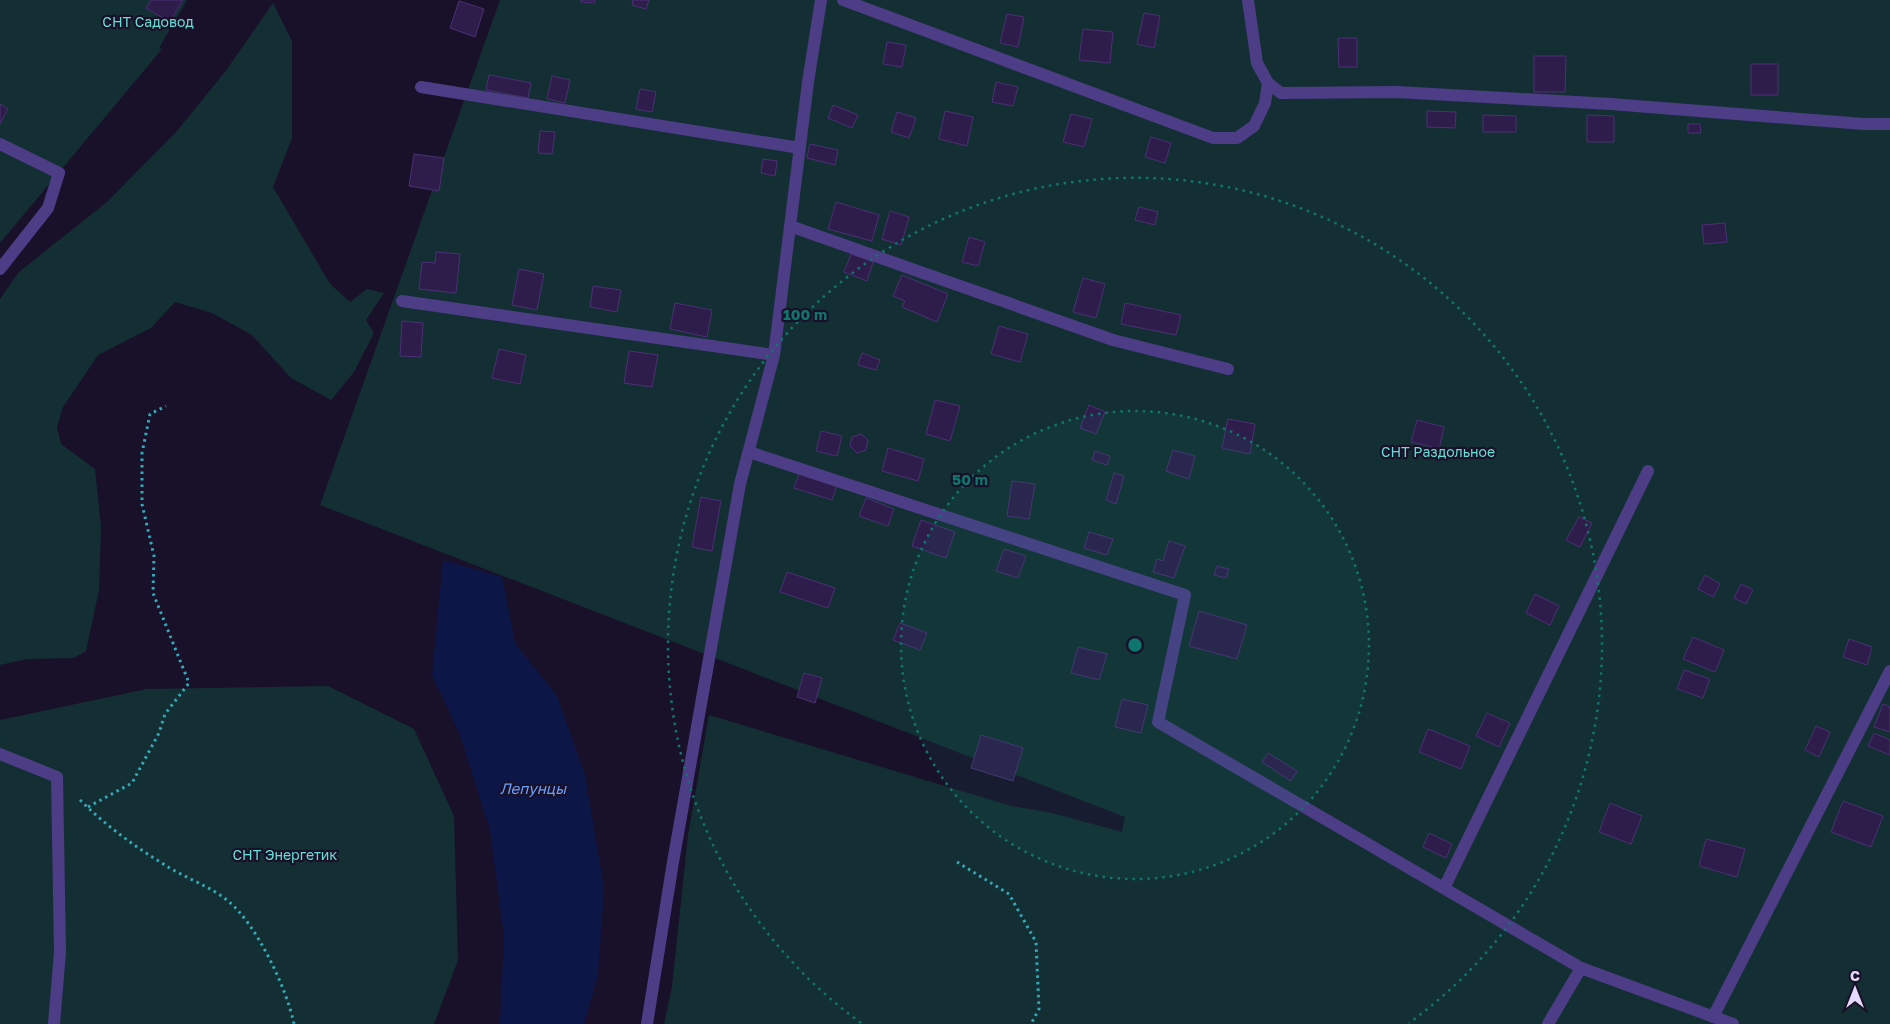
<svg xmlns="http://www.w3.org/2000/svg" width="1890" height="1024" viewBox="0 0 1890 1024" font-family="'Golos Text',sans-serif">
<rect width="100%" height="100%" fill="#191129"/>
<path fill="#142f33" d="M0 0H187L159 48 162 49 0 243Z
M500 0H1890V1024H664L672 987 688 835 709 715 1011 806 1052 813 1122 832 1125 817 320 505Z
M273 3 292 41V138L273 187 330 284 350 302 367 289 384 293 366 320 374 333 354 372 331 400 291 378 252 335 212 313 175 302 151 328 98 355 63 407 57 427 61 444 95 469 101 528 99 590 86 651 74 658 27 659 0 665V299L19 272 107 202 177 131 225 72Z
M328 686 414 729 454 816 458 960 434 1024H0V720L147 689Z"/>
<path fill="#0c1747" d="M443 560 502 577 515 643 557 696 585 775 604 888 598 975 584 1024H500L504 936 490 830 460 735 432 675Z"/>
<path fill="#2e1d4a" stroke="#4a3075" d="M151 0H183L170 22 146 8Z
M581 0H595L594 3 581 2Z
M633 0H649L646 9 632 5Z
M459 1 484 9 475 37 450 28Z
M1144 13 1160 16 1154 48 1137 44Z
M1007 14 1024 17 1018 47 1000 43Z
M1083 29 1113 32 1110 63 1079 60Z
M1338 38H1357V67H1339Z
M887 42 906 45 902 67 883 64Z
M1534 56H1566L1565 92H1534Z
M1751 64H1778V95H1751Z
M489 75 531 83 528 98 486 90Z
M552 76 570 80 565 103 547 99Z
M996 82 1018 87 1013 106 992 102Z
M640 89 656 92 652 112 636 109Z
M0 104 8 109 0 124Z
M833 105 858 115 852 128 828 118Z
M945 111 973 117 967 146 939 139Z
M1427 111 1456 112 1455 128 1427 127Z
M897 112 916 118 909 138 891 132Z
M1071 114 1092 119 1084 147 1063 142Z
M1483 115 1516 116V132H1483Z
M1587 115 1614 116V142H1587Z
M1688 124H1700L1701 133H1688Z
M540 131 555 132 552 154 538 153Z
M1151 137 1171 143 1165 163 1145 157Z
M810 144 838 150 835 165 807 158Z
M414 154 444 158 439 191 409 186Z
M763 159 777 161 775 176 761 173Z
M836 202 879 215 872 241 828 229Z
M1139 207 1158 212 1155 225 1135 220Z
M890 211 909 217 901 245 882 239Z
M1725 223 1727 242 1704 244 1702 225Z
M969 237 985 242 978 266 962 262Z
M436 252 460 254 456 293 419 289 422 262 435 263Z
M851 254 873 262 867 281 844 272Z
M519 269 544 274 537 310 512 305Z
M902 275 948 294 937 322 902 307 905 301 893 296Z
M1083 278 1105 284 1096 318 1073 312Z
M593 286 621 290 617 312 590 307Z
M675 303 712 310 707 337 670 329Z
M1125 303 1181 315 1176 335 1121 324Z
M402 321 423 323 421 357 400 356Z
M999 326 1028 334 1020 362 991 354Z
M499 349 526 355 520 384 492 378Z
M629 351 658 355 652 387 624 383Z
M862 353 880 360 876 370 858 365Z
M935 400 960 406 950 441 926 434Z
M1089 405 1105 412 1096 434 1080 428Z
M1228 419 1255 424 1250 454 1222 448Z
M1417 420 1444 427 1439 449 1411 442Z
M821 431 842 436 837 456 816 451Z
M861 434 868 440 866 450 857 453 850 446 852 437Z
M888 448 924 459 918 481 882 471Z
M1173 450 1195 456 1189 479 1166 471Z
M1095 451 1110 456 1107 465 1092 460Z
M800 472 837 484 832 500 794 488Z
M1114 473 1124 476 1116 504 1106 500Z
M1012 481 1035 484 1029 519 1007 516Z
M701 497 721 501 712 551 692 547Z
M866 498 894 509 888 526 859 516Z
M1579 517 1592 523 1580 547 1566 540Z
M921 520 955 532 946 558 912 546Z
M1089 532 1113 539 1107 555 1084 548Z
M1169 541 1185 546 1174 578 1153 572 1157 559 1163 561Z
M1004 549 1026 556 1018 578 996 571Z
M1217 566 1229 569 1226 578 1214 575Z
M787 572 835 588 828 608 780 592Z
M1705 575 1720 584 1713 597 1698 589Z
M1741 584 1753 590 1746 604 1734 598Z
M1535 594 1559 606 1550 625 1526 613Z
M1199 611 1247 625 1237 659 1189 646Z
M900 623 927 633 920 650 893 640Z
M1693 637 1724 650 1715 672 1683 659Z
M1849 639 1872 647 1867 665 1843 657Z
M1078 647 1107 654 1099 680 1071 673Z
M1684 670 1710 679 1703 698 1677 689Z
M804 673 822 678 815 703 797 697Z
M1122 699 1148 705 1141 733 1115 727Z
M1883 704 1890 707V732L1874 727Z
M1487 713 1510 723 1499 747 1476 736Z
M1816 726 1830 732 1819 757 1805 750Z
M1428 729 1470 746 1461 769 1419 752Z
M1874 733 1890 740V755L1868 746Z
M981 735 1023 748 1013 781 971 768Z
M1268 753 1297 771 1291 781 1262 762Z
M1843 801 1883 816 1871 847 1831 832Z
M1610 803 1642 816 1631 844 1599 832Z
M1429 833 1452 844 1446 858 1423 847Z
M1706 839 1745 849 1737 877 1699 866Z"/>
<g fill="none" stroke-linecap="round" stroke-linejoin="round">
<path stroke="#33a9b9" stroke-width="3" stroke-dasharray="2.5 4" stroke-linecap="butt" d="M80 800C105 825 134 846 165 865 185 878 210 886 228 901 256 923 287 989 294 1024
M88 807 132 783 159 733 165 714 189 683 153 593 154 556 142 504V453L150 414 166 406
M957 862 1009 894 1036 942 1039 1009 1031 1024"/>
<path stroke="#4d3d87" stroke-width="12" d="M843 0 1213 138H1237L1254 126 1265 103 1268 83 1257 63 1248 0
M1268 83 1281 93 1397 92 1611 104 1864 124H1890
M421 87 800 148
M0 144 59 173 48 208 0 269
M790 226 1113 340 1228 369
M402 301 774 355
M749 452 1185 595 1158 722 1581 968
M0 754 57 777 60 952 54 1024
M1444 888 1648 471
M1713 1017 1890 671
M647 1024 673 862 740 484 774 355 808 82 821 0
M1548 1024 1581 968 1733 1024"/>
</g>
<circle cx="1135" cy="645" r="234" fill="#0f766e" fill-opacity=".12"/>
<g fill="none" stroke="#0f766e" stroke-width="2.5" stroke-dasharray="2.5 5">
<circle cx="1135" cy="645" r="234"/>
<path d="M861 1023A467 467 0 1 1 1409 1023"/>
</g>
<g text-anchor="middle" stroke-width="4.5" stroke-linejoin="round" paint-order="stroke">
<g font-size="14" fill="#66ded6" stroke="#191129">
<text x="148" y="27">СНТ Садовод</text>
<text x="1438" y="457">СНТ Раздольное</text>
<text x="285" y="860">СНТ Энергетик</text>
</g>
<g font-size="15" font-style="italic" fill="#6a9ffc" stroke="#191129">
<text x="533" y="794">Лепунцы</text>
</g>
</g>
<circle cx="1135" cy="645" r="8" fill="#0f766e" stroke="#191129" stroke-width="2.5"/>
<g font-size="15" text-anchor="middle" font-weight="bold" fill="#0f766e" stroke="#191129" stroke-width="4.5" stroke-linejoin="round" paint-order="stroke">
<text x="805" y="320">100 m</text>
<text x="970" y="485">50 m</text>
</g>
<g transform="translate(1855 989)" stroke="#191129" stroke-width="4" paint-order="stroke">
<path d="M0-4L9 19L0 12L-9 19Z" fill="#e5dafe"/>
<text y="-8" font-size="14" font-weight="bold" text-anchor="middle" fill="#e5dafe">С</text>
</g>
</svg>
